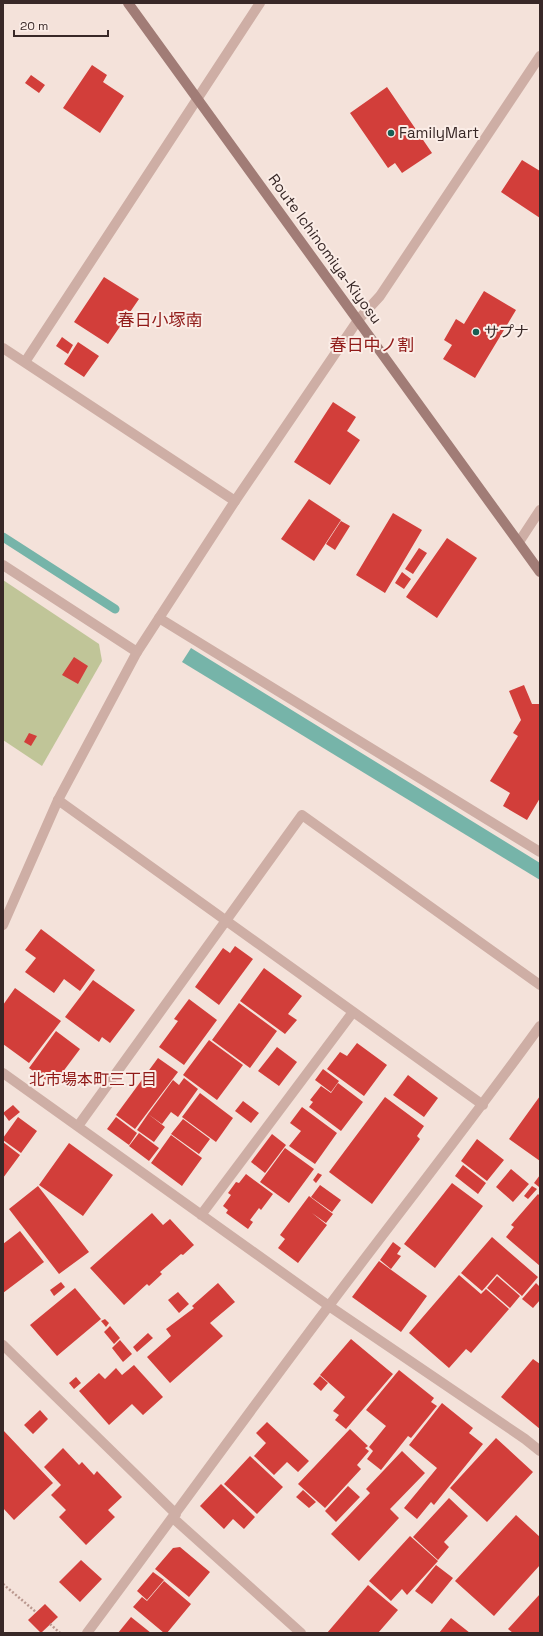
<svg xmlns="http://www.w3.org/2000/svg" width="543" height="1636" viewBox="0 0 543 1636" font-family="'Space Grotesk','Noto Sans JP',sans-serif">
<rect width="100%" height="100%" fill="#f4e2da"/>
<path fill="#c0c598" d="M3 580 99 644 102 661 42 766 3 740Z"/>
<path fill="#76b4a9" d="M191 648 540 863V880L182 662Z"/>
<g fill="none" stroke-linecap="round" stroke-linejoin="round">
<path stroke="#76b4a9" stroke-width="9" d="M3 537 115 609"/>
</g>
<path fill="#d23e3a" d="M92 65 107 75 103 82 124 96 100 133 63 108Z
M31 75 45 85 39 93 25 83Z
M387 87 432 153 402 173 395 163 388 168 350 113Z
M522 160 540 171V218L501 192Z
M104 277 139 299 108 344 74 322Z
M484 291 516 310 475 378 443 359 452 345 444 340 456 319 464 324Z
M62 337 73 345 68 354 56 346Z
M78 342 99 356 84 377 64 364Z
M333 402 356 417 347 431 360 440 330 485 294 462Z
M309 499 341 520 314 561 281 539Z
M393 513 422 530 385 593 356 575Z
M341 521 350 526 335 550 326 544Z
M447 538 477 558 437 618 406 597Z
M419 548 427 553 413 574 405 569Z
M402 572 411 579 404 589 395 583Z
M74 657 88 666 78 684 62 675Z
M524 685 532 704H540V798L527 820 503 806 510 793 490 781 518 736 513 733 521 720 509 691Z
M29 733 37 736 31 746 24 742Z
M41 929 95 970 80 991 64 979 54 993 25 972 36 958 25 950Z
M235 946 253 959 219 1005 195 987 223 948 230 953Z
M264 968 302 996 288 1014 297 1020 285 1034 240 1001Z
M93 980 135 1010 110 1043 102 1037 99 1042 65 1017Z
M15 988 61 1021 29 1063 3 1044V1005Z
M189 999 217 1020 184 1065 159 1047 178 1021 174 1019Z
M239 1003 277 1031 250 1068 212 1040Z
M56 1031 80 1049 53 1085 29 1068Z
M209 1040 243 1065 217 1100 183 1075Z
M357 1043 387 1065 364 1096 327 1069 340 1052 347 1056Z
M277 1047 297 1062 279 1086 258 1071Z
M158 1058 178 1072 135 1129 116 1115Z
M323 1069 339 1081 331 1092 315 1080Z
M408 1075 438 1098 424 1117 393 1095Z
M184 1078 198 1089 178 1117 171 1112 162 1124 148 1114 173 1080 179 1085Z
M338 1083 363 1102 341 1131 309 1107 313 1102 310 1100 321 1086 331 1093Z
M200 1093 233 1118 216 1142 182 1117Z
M540 1096V1161L509 1139Z
M385 1097 424 1126 417 1136 420 1139 372 1204 329 1172Z
M243 1101 259 1113 251 1123 235 1111Z
M13 1105 20 1112 9 1121 3 1113Z
M302 1107 337 1133 315 1164 289 1146 301 1131 290 1123Z
M148 1114 165 1127 154 1142 137 1130Z
M18 1117 37 1131 21 1153 3 1140V1138Z
M116 1117 137 1133 129 1145 107 1129Z
M183 1119 210 1139 199 1154 171 1134Z
M139 1133 159 1148 149 1161 129 1146Z
M272 1134 286 1145 265 1173 251 1162Z
M171 1135 202 1158 182 1186 151 1163Z
M477 1139 504 1160 487 1181 461 1161Z
M3 1142 20 1155 3 1178Z
M69 1143 113 1175 83 1216 39 1185Z
M285 1148 314 1169 289 1203 260 1182Z
M463 1165 486 1183 478 1194 455 1176Z
M511 1169 529 1184 513 1202 496 1187Z
M318 1173 322 1175 316 1183 313 1180Z
M246 1174 273 1194 261 1210 259 1208 250 1220 253 1222 248 1229 226 1213 228 1210 223 1206 231 1195 228 1193 236 1182 239 1183Z
M540 1175V1186L539 1187 534 1183Z
M452 1183 483 1206 435 1268 404 1244Z
M320 1185 341 1200 332 1212 311 1197Z
M38 1186 89 1252 59 1274 9 1209Z
M532 1186 537 1189 528 1199 524 1196Z
M538 1194 540 1196V1266L506 1237 514 1227 511 1225Z
M309 1196 333 1214 326 1223 312 1213 327 1225 298 1263 278 1248 285 1239 280 1235Z
M152 1213 163 1225 170 1219 194 1245 183 1255 181 1254 160 1272 162 1274 149 1286 147 1284 124 1305 90 1268Z
M20 1231 44 1262 3 1293V1244Z
M492 1237 538 1277 522 1296 497 1274 482 1291 461 1273Z
M393 1242 401 1248 397 1254 401 1256 391 1269 380 1260Z
M379 1261 427 1296 401 1332 352 1297Z
M459 1275 481 1294 486 1289 509 1309 471 1353 466 1349 449 1368 409 1333Z
M497 1276 520 1296 510 1308 487 1288Z
M61 1282 65 1287 54 1296 50 1290Z
M218 1283 235 1302 210 1323 223 1336 170 1383 147 1357 171 1336 166 1329 194 1308 192 1306Z
M536 1283 540 1287V1300L533 1308 522 1299Z
M75 1288 101 1319 57 1356 30 1325Z
M178 1292 189 1304 179 1313 168 1300Z
M105 1319 109 1323 106 1327 101 1321Z
M110 1326 120 1338 114 1344 104 1332Z
M148 1333 153 1338 137 1352 133 1347Z
M351 1339 393 1374 346 1429 335 1420 339 1415 333 1411 345 1397 320 1375Z
M120 1340 132 1354 123 1362 112 1348Z
M533 1359 540 1364V1429L501 1397Z
M134 1365 163 1397 143 1415 132 1404 109 1425 79 1391 99 1373 105 1379 116 1368 122 1375Z
M399 1370 434 1398 431 1402 437 1406 411 1438 408 1436 381 1470 367 1459 373 1451 369 1447 386 1426 366 1410Z
M320 1376 328 1383 321 1391 313 1384Z
M76 1377 81 1383 74 1389 69 1383Z
M442 1403 473 1428 469 1433 483 1444 434 1505 431 1502 417 1519 404 1508 437 1468 409 1445Z
M40 1410 48 1419 33 1434 24 1425Z
M267 1422 309 1461 298 1472 287 1462 274 1475 254 1456 266 1443 256 1433Z
M350 1429 368 1446 365 1448 369 1451 357 1465 361 1469 325 1508 298 1484Z
M3 1430 53 1483 14 1520 3 1508Z
M496 1438 533 1472 487 1522 450 1488Z
M63 1448 79 1465 82 1462 94 1475 97 1471 122 1497 108 1510 115 1517 86 1545 59 1517 66 1510 51 1495 61 1485 44 1467Z
M402 1451 425 1473 390 1509 399 1518 359 1561 331 1534 370 1493 366 1489Z
M250 1456 283 1487 257 1514 224 1484Z
M221 1484 255 1517 244 1529 233 1519 224 1529 200 1506Z
M348 1486 360 1497 336 1522 325 1511Z
M303 1490 316 1502 309 1508 296 1497Z
M449 1498 468 1516 444 1542 449 1547 438 1560 413 1537Z
M516 1515 540 1537V1565L494 1616 455 1581Z
M410 1536 438 1561 407 1595 402 1589 391 1601 369 1581Z
M180 1547 210 1572 189 1597 155 1569 173 1548Z
M81 1560 102 1579 80 1602 59 1582Z
M436 1565 453 1578 432 1604 415 1591Z
M153 1572 164 1580 147 1600 137 1591Z
M164 1581 191 1604 167 1633H164L133 1607 142 1597 147 1601Z
M368 1585 398 1610 378 1633H327Z
M540 1594V1633H513L508 1629Z
M45 1604 58 1617 41 1633 28 1620Z
M131 1617 151 1633H118Z
M451 1618 470 1633H439Z"/>
<g fill="none" stroke-linecap="round" stroke-linejoin="round">
<path stroke="#ba988f" stroke-width="2.5" stroke-dasharray="2 2" stroke-linecap="butt" d="M3 1584 36 1612
M50 1624 60 1633"/>
<path stroke="#ceaea5" stroke-width="10" d="M358 320 380 296 540 56
M3 348 235 501
M25 362 260 3
M519 542 540 510
M3 565 137 652
M159 618 540 852
M58 800 483 1105
M3 1073 329 1306 525 1439 540 1451
M78 1126 302 815 540 985
M201 1215 353 1012
M3 1345 176 1514
M173 1518 301 1633
M87 1633C166 1527 243 1420 322 1315 395 1218 469 1124 540 1026"/>
<path stroke="#ceaea5" stroke-width="10" d="M3 925 58 800 137 652 235 501 358 320"/>
<path stroke="#a17c76" stroke-width="10" d="M128 3 540 572"/>
</g>
<g fill="#185e53" stroke="#fbede7" stroke-width="1.5">
<circle cx="391" cy="133" r="4"/>
<circle cx="476" cy="332" r="4"/>
</g>
<g text-anchor="middle" stroke-width="4" stroke-linejoin="round" paint-order="stroke">
<g font-size="15" fill="#382827" stroke="#fbede7" text-anchor="start">
<text x="399" y="138">FamilyMart</text>
<text x="484" y="337">サプナ</text>
</g>
<g font-size="15" fill="#382827" stroke="#fbede7">
<text transform="translate(325 249) rotate(54)" y="5">Route Ichinomiya-Kiyosu</text>
</g>
<g font-size="16" fill="#901a18" stroke="#fbede7">
<text x="93" y="1085">北市場本町三丁目</text>
</g>
<g font-size="17" fill="#901a18" stroke="#fbede7">
<text x="160" y="326">春日小塚南</text>
<text x="372" y="351">春日中ノ割</text>
</g>
</g>
<rect width="543" height="1636" fill="none" stroke="#382827" stroke-width="8"/>
<path d="M14 30v6h94v-6" fill="none" stroke="#382827" stroke-width="2"/>
<text x="20" y="30" font-size="12" fill="#382827" stroke="#fbede7" stroke-width="3" paint-order="stroke">20 m</text>
</svg>
